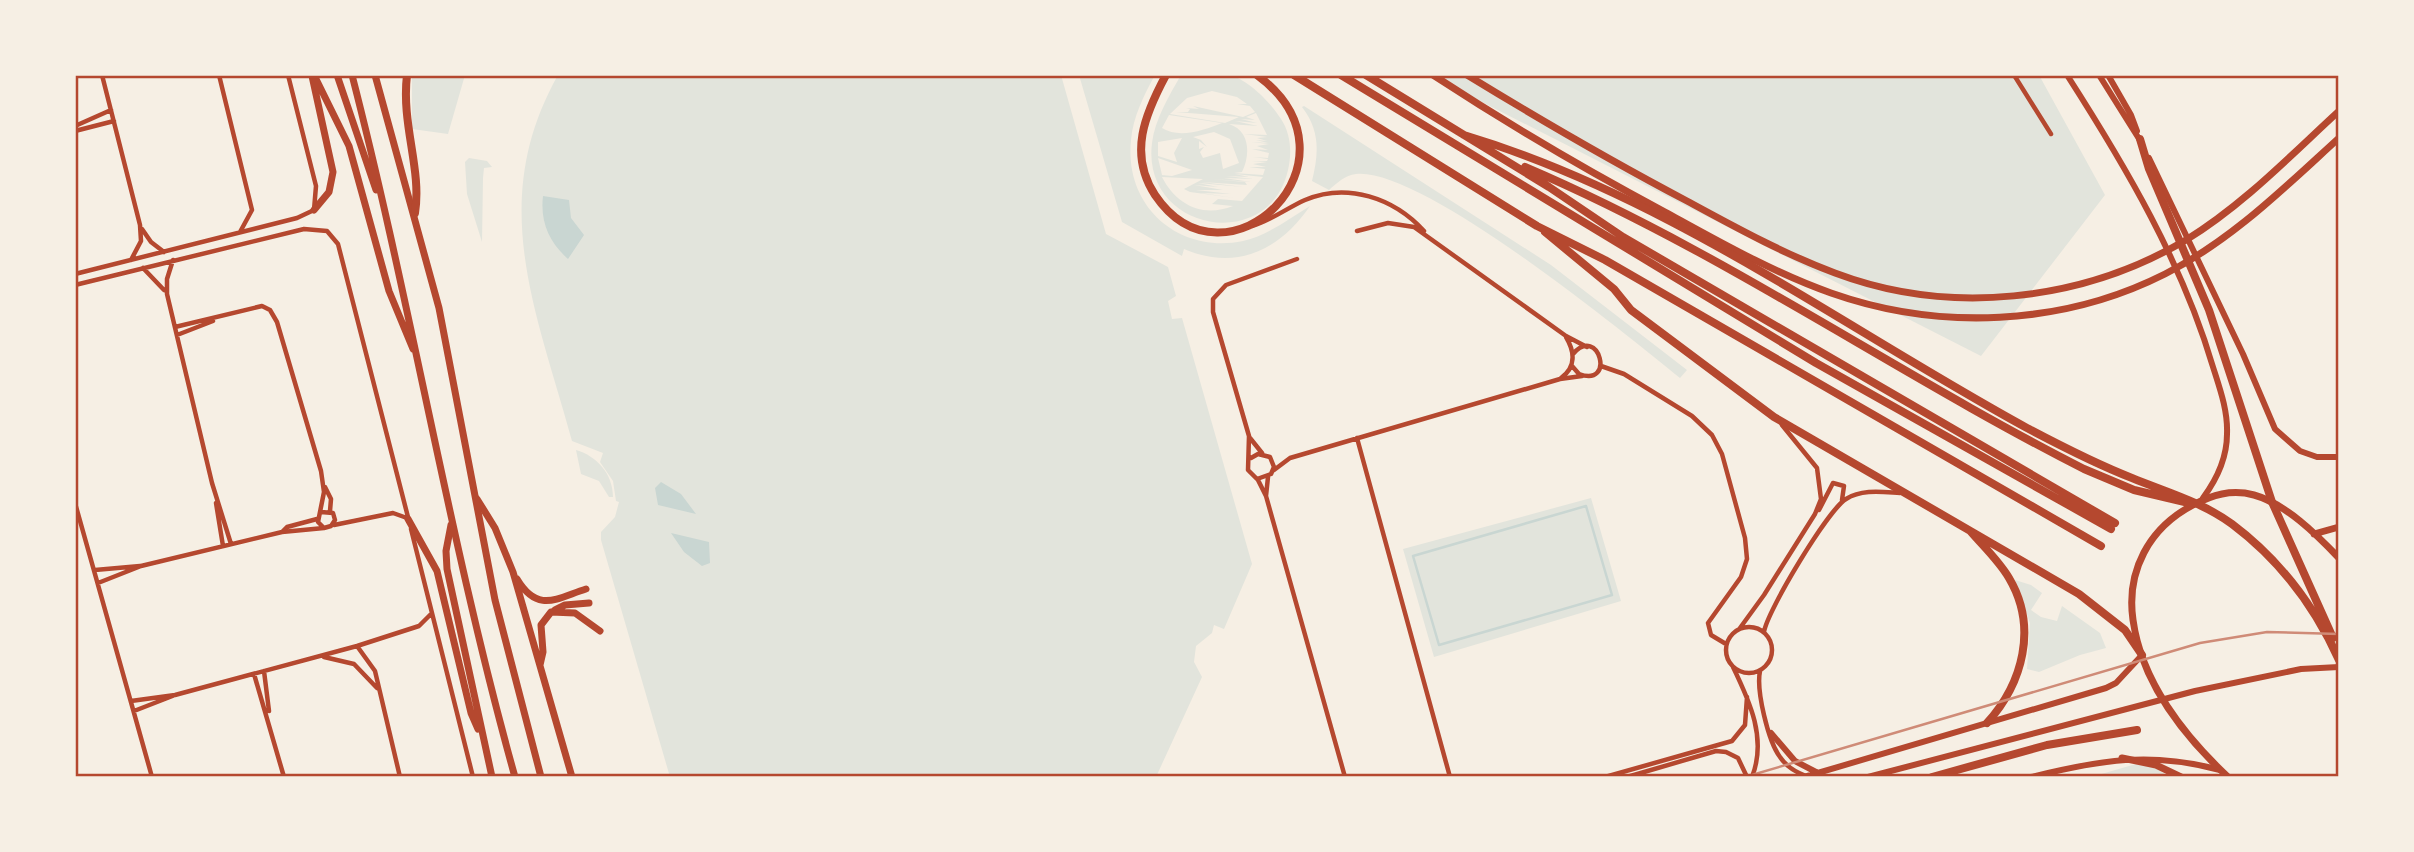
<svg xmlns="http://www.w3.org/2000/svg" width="2414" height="852" viewBox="0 0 2414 852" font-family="Lato,sans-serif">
<rect width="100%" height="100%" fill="#f6efe4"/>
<path fill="#e2e4dc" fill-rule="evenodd" d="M412 75H465L448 134 412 129Z
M558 75H1061L1106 234 1168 267 1176 296 1168 301 1172 319 1182 318 1252 564 1224 629 1214 625 1212 633 1196 646 1194 662 1202 677 1156 777H670L601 540V532L615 517 619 502 616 501 613 481 600 462 603 453 572 441C537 312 486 203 558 75Z
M1079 75H1155C1144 95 1133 117 1131 140 1124 207 1179 254 1243 241 1267 236 1290 218 1310 206 1279 251 1236 271 1184 249L1182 256 1122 222Z
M1181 75C1196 75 1214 72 1229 75 1248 79 1271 103 1281 119 1291 134 1292 153 1288 170 1269 255 1141 231 1152 143 1155 119 1169 96 1181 75ZM1212 91 1237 97 1247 104H1237L1250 106 1255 112 1243 117 1193 106 1199 109 1186 108 1190 109 1188 112H1176L1239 117 1225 123 1170 114 1187 98ZM1256 113 1267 135 1244 134 1267 137 1257 138 1267 141 1256 140 1268 143 1251 142 1269 144 1257 146 1268 150 1252 149 1269 153 1268 158 1253 157 1268 159 1267 161H1252L1267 162 1253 164 1266 167H1249L1265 169 1263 175 1234 173 1242 172C1250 156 1251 131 1229 124L1258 126 1235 121 1257 123 1241 119 1255 120 1246 117ZM1169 115 1222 123C1205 130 1179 139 1162 128ZM1214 132 1230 139 1239 163 1223 169 1220 153 1203 158 1200 152 1204 147 1199 149V141L1207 147 1201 140 1193 137ZM1182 138 1174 153 1177 162 1158 156V142ZM1158 158 1192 170 1172 176 1162 175ZM1235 174 1263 177 1242 201 1218 199 1212 204 1233 206C1203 218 1176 205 1162 177L1203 179 1184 189 1190 192 1235 198 1201 193 1231 194 1196 190H1223L1194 185 1218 187 1198 183 1244 187 1201 182 1247 185 1245 182 1212 179 1251 182 1224 178 1254 179 1226 176 1249 177Z
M1429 75H2039L2105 195 1981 356Z
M1304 106 1551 265 1687 370 1680 378C1624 333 1422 167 1356 174 1345 175 1337 183 1329 190L1312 181C1319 153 1320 130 1302 107Z
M469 158 487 161 492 167 484 168 483 178 482 242 467 194 465 162Z
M576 450C597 456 613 474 613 497H609L599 481 581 474Z
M1591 498 1621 601 1434 657 1403 549Z
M2015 580 2031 585 2042 593 2031 610 2041 617 2057 621 2062 606 2100 633 2106 648 2080 655 2039 672 2027 669 2030 623Z
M2136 764 2155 768 2170 777H2091Z"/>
<path fill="#c9d6d2" d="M543 196 569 200 571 218 584 235 568 259C549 242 540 222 543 196Z
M661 482 681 494 696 514 658 505 655 488Z
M671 533 709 542 710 563 702 566 684 552Z"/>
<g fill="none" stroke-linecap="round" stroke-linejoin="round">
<path stroke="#c9d6d2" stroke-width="2.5" d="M1586 506 1612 595 1439 645 1413 556Z"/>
<path stroke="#b5482f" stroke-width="4.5" d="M102 75 140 225 141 241 131 260
M219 75 252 210 240 232
M2014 75 2051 134
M75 126 111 110
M75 131 114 121
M1252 226C1272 220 1287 208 1305 200 1347 182 1394 198 1424 231
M142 229 151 242 164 252
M1357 231 1388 223 1414 227 1566 336 1587 347
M173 260 167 279V294L212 483 231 544
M143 268 164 290
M75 274 297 218 314 210 316 186 288 75
M75 285 304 229 327 231 338 244 409 521
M175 327 262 306 270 310 277 322 321 471 324 492 318 522 324 528 331 526 335 520 333 513 321 512
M177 335 213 321
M1572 366 1579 374C1616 388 1599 324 1573 354
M1601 366 1624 374 1692 416 1712 435 1722 454 1745 538 1747 559 1741 577 1708 623 1711 635 1726 644
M1561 378C1576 367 1575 352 1566 337
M1250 438 1262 453
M1357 438 1450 777
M1251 458 1258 454 1270 457 1274 467 1271 474 1257 479 1248 470 1249 436 1213 312V299L1226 285 1297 259
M1274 470 1290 458 1560 379 1582 376
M1258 480 1266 496 1345 777
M325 487 331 499 330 511
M1266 496 1268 477
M75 503 152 777
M216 503 223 546
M1819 510 1833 483 1844 486 1842 500
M334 525 393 513 407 518
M411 529 473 777
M282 532 324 528
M95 570 140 566
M98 583 141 566 282 532 287 527 317 519
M1726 650a23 23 0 1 1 46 0a23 23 0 1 1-46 0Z
M1740 628 1764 595 1815 514 1821 499 1817 468 1782 425
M1764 632C1767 611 1828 510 1846 499 1862 489 1882 492 1900 493
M357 646 375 671 400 777
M324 657 354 664 377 688
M1733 667C1750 702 1767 739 1752 777
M264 671 269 711
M1760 671C1756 690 1768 741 1780 757 1786 766 1795 772 1806 776
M254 674 284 777
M131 701 175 695 357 646 419 626 430 615
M134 711 175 695
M1605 777 1732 741 1745 725 1747 697
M1627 777 1716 751 1726 752 1738 758 1747 777"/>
<path stroke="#b5482f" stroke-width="6" d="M2067 75C2126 167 2182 262 2213 367 2220 389 2228 411 2227 434 2227 458 2217 479 2203 498
M2099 75 2141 142
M2108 75 2131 115 2137 131
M2149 158 2243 354 2275 429 2300 451 2317 457H2339
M1771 733 1795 761 1816 772
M1804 777 2106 688 2116 683 2142 655
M1868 777 2195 691 2301 669 2339 667
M2031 777C2100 760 2151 751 2220 770"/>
<path stroke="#b5482f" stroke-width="7" d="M477 499 495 528 513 572 572 777
M408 519 437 571 471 713 478 729
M451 525 446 551 447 569 492 777
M2314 534 2339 527
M517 579C538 614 557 598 586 589
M555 610 565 605 589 603
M540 665 543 652 541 625 551 612 575 613 600 631
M2122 758 2156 765 2181 777
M2228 777C2184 736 2141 681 2133 620 2126 571 2149 528 2193 505 2212 495 2231 489 2254 495 2286 504 2316 534 2339 558"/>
<path stroke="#b5482f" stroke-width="7" d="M314 75 349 146 389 291 413 349
M337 75 376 190
M352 75C412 308 450 545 515 777
M375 75 439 308 495 600 541 777
M1433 75C1508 124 1586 170 1665 212 1718 241 1774 273 1831 293 1939 331 2062 326 2165 274 2232 240 2284 188 2339 138
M1467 75C1539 119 1613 162 1687 201 1735 227 1784 254 1835 273 1949 316 2081 302 2186 240 2243 205 2290 156 2339 111
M312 76 333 172 329 192 314 210"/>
<path stroke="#b5482f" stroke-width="8" d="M407 75C401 125 422 169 415 213
M1166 75C1145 114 1128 154 1155 195 1226 300 1372 160 1257 75
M1294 75 1537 226 1605 260 2101 546
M1341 75 1816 363 2111 529
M1366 75 1549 187 1623 237 2115 523
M1464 135C1668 196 1842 327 2027 428 2061 446 2096 464 2132 478 2166 492 2202 502 2232 524 2280 560 2315 607 2339 660
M2140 139 2149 169 2209 310 2272 502 2333 638
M1525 167C1720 250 1895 373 2084 469L2134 490 2189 503
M1545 232 1614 289 1631 310 1774 417 2079 594 2125 630 2142 655
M1971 532C1984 547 1999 561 2009 578 2038 627 2023 683 1987 723
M1932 777 2047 745 2137 730"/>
<path stroke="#cf8b77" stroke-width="2.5" d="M1745 777 2200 643 2267 632 2339 634"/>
</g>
<rect width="2414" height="852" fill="none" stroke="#f6efe4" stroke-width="154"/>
<rect x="77" y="77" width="2260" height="698" fill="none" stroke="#b5482f" stroke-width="2.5"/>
</svg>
